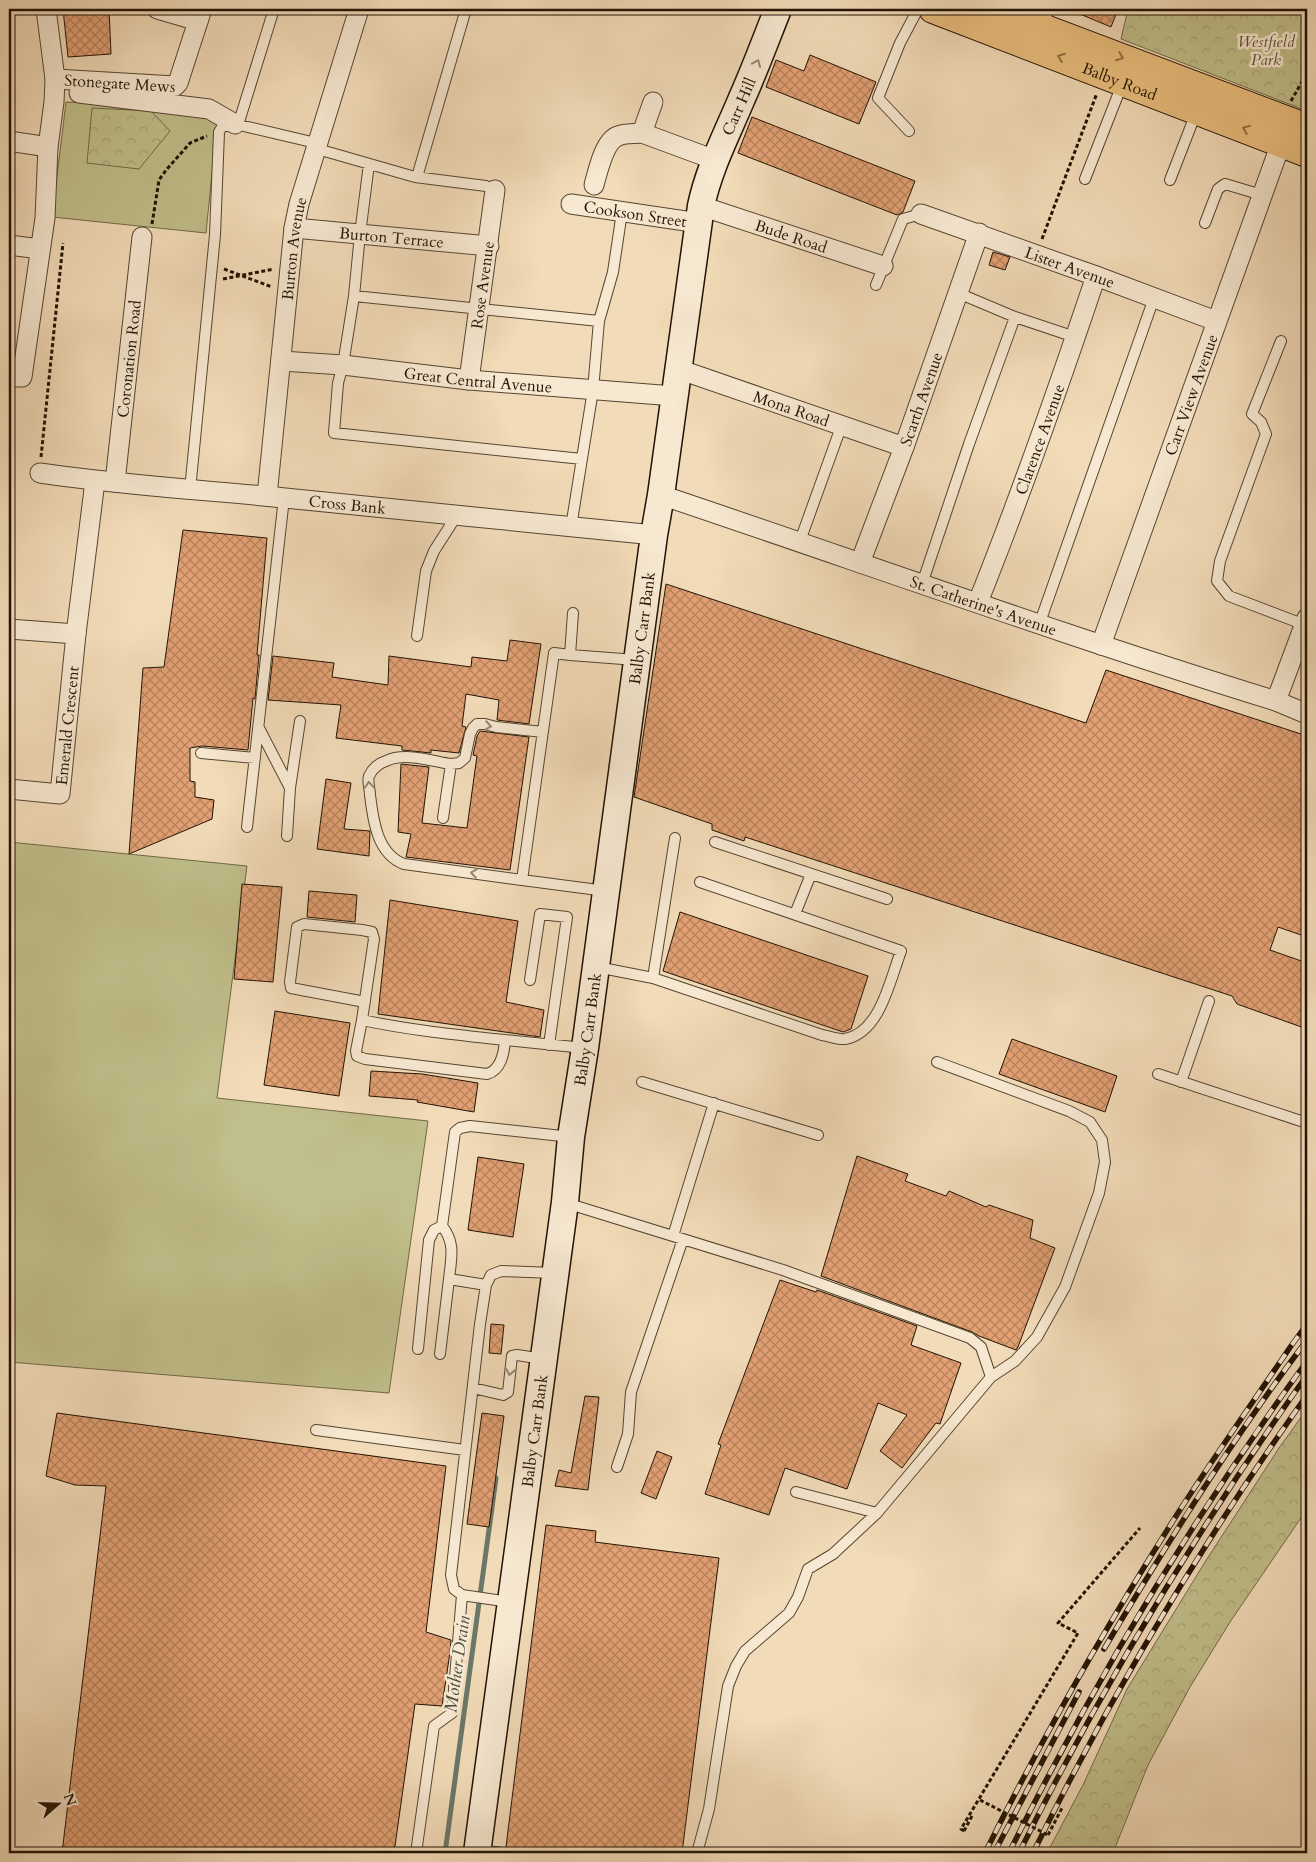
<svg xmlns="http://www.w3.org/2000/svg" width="1316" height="1862" viewBox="0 0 1316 1862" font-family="Cardo,serif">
<defs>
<pattern id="forest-crowns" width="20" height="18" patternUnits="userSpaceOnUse" patternTransform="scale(1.25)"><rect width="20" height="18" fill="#c0be8a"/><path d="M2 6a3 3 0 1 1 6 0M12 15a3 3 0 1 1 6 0" fill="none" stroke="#a5a275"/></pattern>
<pattern id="building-cross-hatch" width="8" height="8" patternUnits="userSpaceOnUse" patternTransform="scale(1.25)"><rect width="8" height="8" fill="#e2a073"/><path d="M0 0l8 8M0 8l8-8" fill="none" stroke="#b7815c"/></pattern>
</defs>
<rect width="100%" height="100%" fill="#f2dbb8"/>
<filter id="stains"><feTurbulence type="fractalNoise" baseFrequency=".004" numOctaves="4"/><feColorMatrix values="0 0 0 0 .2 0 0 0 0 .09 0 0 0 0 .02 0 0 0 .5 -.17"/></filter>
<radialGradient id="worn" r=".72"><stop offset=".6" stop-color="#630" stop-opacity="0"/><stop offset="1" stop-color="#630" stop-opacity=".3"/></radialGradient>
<path fill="#c0be8a" stroke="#716847" d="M66 102 173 106 218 114 206 233 52 217Z
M9 842 247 866 217 1098 428 1121 389 1393 9 1362Z"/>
<path fill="url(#forest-crowns)" stroke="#716847" d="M1128 9H1307V111L1121 39Z
M92 108 151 111 170 131 139 169 87 163Z
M1307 1409V1509L1230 1622 1190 1687 1148 1765 1113 1853H1047L1083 1785 1127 1689 1205 1562 1279 1448Z"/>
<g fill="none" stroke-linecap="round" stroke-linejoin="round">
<path stroke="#6b7869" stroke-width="5" d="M445 1853 496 1478"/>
</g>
<path fill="url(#building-cross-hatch)" stroke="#221304" d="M63 9H109L111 54 68 57Z
M1068 9H1118L1111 27Z
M810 55 876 82 859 124 766 87 776 60 804 71Z
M752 117 915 181 903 212 897 215 738 153Z
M993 252 1010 257 1005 270 989 265Z
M183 530 267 538 257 655H259L255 699 253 698 248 750 202 746 190 748V781L195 782V797L214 800 212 819 129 854 143 668 164 667Z
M666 584 1086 723 1106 670 1307 736V937L1278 927 1270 950 1307 963V1029L1237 1004 1232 996 745 837 744 841 712 830V824L634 797Z
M510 640 541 644 529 724 497 720 499 700 466 694 462 726 466 727 459 753 431 750V753L402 750V746L336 738 341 705 268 700 273 656 334 663 332 677 388 685 389 656 471 667 472 657 507 661Z
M480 731 529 737 510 870 406 857 411 834 398 832 401 764 429 767 422 823 467 828 477 756 473 755 477 736Z
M326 779 351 783 344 829 370 831 369 856 317 849Z
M242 884 282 887 273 982 234 979Z
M309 891 357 895 355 922 307 917Z
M390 900 518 921 506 1002 544 1010 540 1037 378 1014Z
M680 912 868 976 851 1029 843 1032 663 971Z
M275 1011 350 1023 339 1096 264 1085Z
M1012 1039 1117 1076 1105 1112 999 1074Z
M371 1071 422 1074 478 1083 474 1112 417 1102 418 1100 369 1096Z
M857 1156 908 1174 905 1181 946 1196 949 1191 986 1207 989 1205 1033 1220 1030 1238 1055 1248 1018 1347 1016 1350 979 1336 972 1332 821 1276Z
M478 1157 524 1164 513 1237 468 1230Z
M780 1280 816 1292 817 1290 917 1326 911 1345 961 1363 940 1424 936 1423 902 1468 880 1451 907 1415 878 1403 847 1489 785 1468 769 1515 705 1494 721 1445 718 1444Z
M491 1324 504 1325 501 1354 489 1353Z
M585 1396 599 1397 588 1490 555 1486 559 1470 571 1473Z
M57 1413 446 1466 426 1632 451 1640 450 1652 442 1706 415 1704 394 1853H62L106 1486 75 1485 46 1476Z
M482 1413 504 1416 489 1527 467 1524Z
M657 1451 672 1457 656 1499 641 1493Z
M546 1525 596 1531 595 1542 719 1558 682 1853H533L509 1850 506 1847Z"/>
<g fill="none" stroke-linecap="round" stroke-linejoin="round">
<g stroke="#564531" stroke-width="12">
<path id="lane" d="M1042 27 1049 9
M238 125 274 9
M909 131 878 98 900 43 918 9
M314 148 415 177 486 186 495 190
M369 164 360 234 354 296 343 365 338 383 334 433 582 459
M417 177 466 9
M1085 179 1123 82
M1170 180 1196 113
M1205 223 1218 189 1225 184 1262 195
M876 285 903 219 921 214
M958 293 1015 317 1075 337
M354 296 599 321
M1281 341 1252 414 1261 422 1266 434 1220 561 1217 581 1229 596 1305 625
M190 490 215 235 219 132 222 127 235 124 316 143
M571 527 593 390 599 321 613 272 622 212
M800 541 841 427
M922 584 969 444 1015 317
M573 613 570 655 636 660
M1039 625 1154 298
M417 636 426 571 434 551 457 515
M570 655 554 653 522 880 606 891
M259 728 290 788 287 836
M201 753 255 758
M290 788 300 721
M443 818 451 764
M247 827 284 498
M715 842 887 899
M522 880 404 864C377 854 373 820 370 795 370 789 367 781 369 776 372 769 379 763 386 761 405 752 431 761 451 764L459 763 465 758 470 734 473 728 477 724H485L496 727 543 732
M795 914 811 874
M597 967 653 978 675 838
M653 978 822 1035C829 1036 838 1040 845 1039 880 1033 890 980 901 951L700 882
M530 980 540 914 567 917 549 1045
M362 1020 356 1051 357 1056 365 1059 487 1074C501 1070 504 1054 505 1040 457 1035 409 1030 362 1020L374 939 372 932 362 930 304 924 297 927 290 982 291 988 365 1002
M505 1040 584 1048
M1158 1074 1307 1123
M642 1082 818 1135
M1181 1082 1209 1001
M566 1203 783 1270 970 1338 981 1347 991 1377
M673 1236 714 1103
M449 1279C451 1259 456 1243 442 1226L455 1132 460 1128 470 1126 571 1137
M418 1349 429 1240 434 1230 442 1226
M440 1354 449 1279 486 1285
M473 1388 503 1395 508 1392 512 1356 517 1355 543 1359
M316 1430 465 1450
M617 1467 628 1434 631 1392 683 1239
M796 1492 877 1513
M510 1602 462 1595 454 1589 451 1575 480 1324 486 1285 491 1275 501 1271 555 1273
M479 1850 503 1853
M416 1853 434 1726 452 1713 462 1595
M697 1853 709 1809 728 1686 736 1666 745 1651 789 1613 798 1597 808 1569 833 1554 877 1513 991 1377 1015 1361 1037 1337 1065 1287 1099 1193 1105 1162 1102 1140 1090 1122 1069 1111 937 1062"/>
</g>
<g stroke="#564531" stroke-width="21">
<g id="street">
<path d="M157 9 198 21"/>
<path id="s1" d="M55 79 175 86 178 83 202 9"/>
<path d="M79 93 209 109 235 124"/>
<path d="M642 133 715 160"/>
<path d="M9 141 48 147"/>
<path d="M594 185C598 171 604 141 618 136 625 133 634 134 642 133L653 102"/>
<path id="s2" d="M571 204 699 223"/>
<path id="s3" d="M701 206 883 266"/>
<path id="s4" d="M921 214 1096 276 1216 321"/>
<path id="s5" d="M294 228 489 246"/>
<path d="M9 245 40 249"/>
<path id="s6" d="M281 361 343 365 469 380 674 396"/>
<path id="s7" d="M678 369 904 447"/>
<path d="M9 377H22L45 218 48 147 54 102 55 79 46 9"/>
<path id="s8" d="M469 380 495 190"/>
<path id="s9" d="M40 473C121 485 203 490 285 498 408 510 531 523 654 535"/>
<path id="s10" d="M115 482 142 237"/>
<path id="s11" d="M661 495C866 564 1069 637 1276 701L1307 714"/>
<path id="s12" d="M267 496 294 228 299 204 359 9"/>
<path id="s13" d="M860 563 904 447 979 233"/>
<path id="s14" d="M978 602C1021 495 1059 386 1096 276"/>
<path d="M9 629 76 634"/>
<path id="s15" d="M1101 645 1281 143"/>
<path d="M1276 701 1307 618"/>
<path id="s16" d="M9 789 60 794 76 634 95 481"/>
</g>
</g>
<g stroke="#221304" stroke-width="29">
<g id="secondary">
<path id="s17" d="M477 1853 565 1202 571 1137 585 1048 654 535 661 495 701 206C709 168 727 134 742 98 755 69 766 39 778 9"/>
</g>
</g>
<g stroke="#221304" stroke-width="30">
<g id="primary">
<path id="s18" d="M933 9 1307 153"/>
<path d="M992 9 1307 128"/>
</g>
</g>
<path stroke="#221304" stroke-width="3" stroke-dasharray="4 2.5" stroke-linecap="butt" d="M1291 101 1307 73
M152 224 159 180 167 169 190 143 207 136
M1042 239 1097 93
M224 269 272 287
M223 279 274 269
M41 457 63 243
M964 1831 961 1829 1078 1633 1058 1623 1140 1528
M964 1831 973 1814
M1048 1835 1062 1808"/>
<use href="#lane" stroke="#f7e8d1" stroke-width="10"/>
<use href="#street" stroke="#f7e8d1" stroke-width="19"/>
<use href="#secondary" stroke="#f7e8d1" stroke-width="26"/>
<use href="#primary" stroke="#e9be7c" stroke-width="28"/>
<g stroke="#221304" stroke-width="5.5">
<path id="rail" d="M1104 1649C1167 1543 1233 1438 1307 1340
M985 1853C1043 1736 1108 1623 1178 1513 1214 1457 1253 1402 1291 1346L1307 1324
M994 1853 1079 1692
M1009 1853C1094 1681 1194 1516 1307 1361
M1019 1853C1102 1686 1199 1527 1307 1375
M1033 1853C1111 1694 1204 1540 1307 1395"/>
</g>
<use href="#rail" stroke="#f7e8d1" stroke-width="4" stroke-dasharray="11" stroke-linecap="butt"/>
<path stroke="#221304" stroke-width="3" stroke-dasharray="4 2.5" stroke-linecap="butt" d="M980 1800 1048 1835"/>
</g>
<defs><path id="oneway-chevron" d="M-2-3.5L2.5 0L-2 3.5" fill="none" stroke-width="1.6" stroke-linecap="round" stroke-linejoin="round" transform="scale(1.25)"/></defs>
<g stroke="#8f7146">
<use href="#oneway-chevron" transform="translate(1061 57) rotate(-159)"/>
<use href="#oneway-chevron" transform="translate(1120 57) rotate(21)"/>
<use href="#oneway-chevron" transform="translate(1246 129) rotate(-158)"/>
</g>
<g stroke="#978875">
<use href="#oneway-chevron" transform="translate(757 63) rotate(-68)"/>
<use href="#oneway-chevron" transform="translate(488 726) rotate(9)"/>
<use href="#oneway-chevron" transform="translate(369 785) rotate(-94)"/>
<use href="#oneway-chevron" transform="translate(474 873) rotate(-172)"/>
<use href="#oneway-chevron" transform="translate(510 1372) rotate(99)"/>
</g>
<g text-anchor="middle" stroke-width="5" stroke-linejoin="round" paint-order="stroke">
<g font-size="16" font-style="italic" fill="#594f33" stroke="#f7e8d1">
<text x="1266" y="47">Westfield<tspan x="1266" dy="18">Park</tspan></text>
</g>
<g font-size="16" fill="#221304" stroke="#f7e8d1">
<text dy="6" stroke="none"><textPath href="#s1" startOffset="65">Stonegate Mews</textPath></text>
<text dy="6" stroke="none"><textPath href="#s18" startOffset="200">Balby Road</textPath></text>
<text dy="6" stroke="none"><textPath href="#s17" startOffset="1769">Carr Hill</textPath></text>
<text dy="6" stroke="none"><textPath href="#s2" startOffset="65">Cookson Street</textPath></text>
<text dy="6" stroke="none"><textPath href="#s3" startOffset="95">Bude Road</textPath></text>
<text dy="6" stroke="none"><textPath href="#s5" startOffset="98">Burton Terrace</textPath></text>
<text dy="6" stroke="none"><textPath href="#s12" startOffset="249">Burton Avenue</textPath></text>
<text dy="6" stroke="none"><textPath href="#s4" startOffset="158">Lister Avenue</textPath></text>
<text dy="6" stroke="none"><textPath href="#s8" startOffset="96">Rose Avenue</textPath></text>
<text dy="6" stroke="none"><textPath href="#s10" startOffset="124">Coronation Road</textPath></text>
<text dy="6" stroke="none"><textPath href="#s6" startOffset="198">Great Central Avenue</textPath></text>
<text dy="6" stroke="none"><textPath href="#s15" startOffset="266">Carr View Avenue</textPath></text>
<text dy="6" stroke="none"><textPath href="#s13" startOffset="175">Scarth Avenue</textPath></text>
<text dy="6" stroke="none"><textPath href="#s7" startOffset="120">Mona Road</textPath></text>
<text dy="6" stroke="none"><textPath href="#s14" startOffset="174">Clarence Avenue</textPath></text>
<text dy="6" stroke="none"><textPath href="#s9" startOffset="309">Cross Bank</textPath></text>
<text dy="6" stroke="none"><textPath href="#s11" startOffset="341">St. Catherine's Avenue</textPath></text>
<text dy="6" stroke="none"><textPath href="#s17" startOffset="1236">Balby Carr Bank</textPath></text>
<text dy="6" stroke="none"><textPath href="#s16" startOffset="120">Emerald Crescent</textPath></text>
<text dy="6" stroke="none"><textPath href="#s17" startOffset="831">Balby Carr Bank</textPath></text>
<text dy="6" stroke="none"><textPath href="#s17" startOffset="426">Balby Carr Bank</textPath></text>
</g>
<g font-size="18" font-style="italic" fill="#4c4e3f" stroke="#f7e8d1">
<text transform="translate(457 1664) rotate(-82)" y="6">Mother Drain</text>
</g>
</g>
<rect width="1316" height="1862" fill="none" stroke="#f2dbb8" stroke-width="30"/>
<rect x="10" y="10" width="1296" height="1842" fill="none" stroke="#221304" stroke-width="2.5"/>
<rect x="15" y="15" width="1286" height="1832" fill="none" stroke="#221304"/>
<g transform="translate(58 1804) rotate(70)" stroke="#f7e8d1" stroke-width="4" paint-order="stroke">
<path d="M0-4L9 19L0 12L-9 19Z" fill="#221304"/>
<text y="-8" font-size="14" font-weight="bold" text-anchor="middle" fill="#221304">N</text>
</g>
<rect width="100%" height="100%" filter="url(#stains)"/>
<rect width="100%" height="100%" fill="url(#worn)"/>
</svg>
